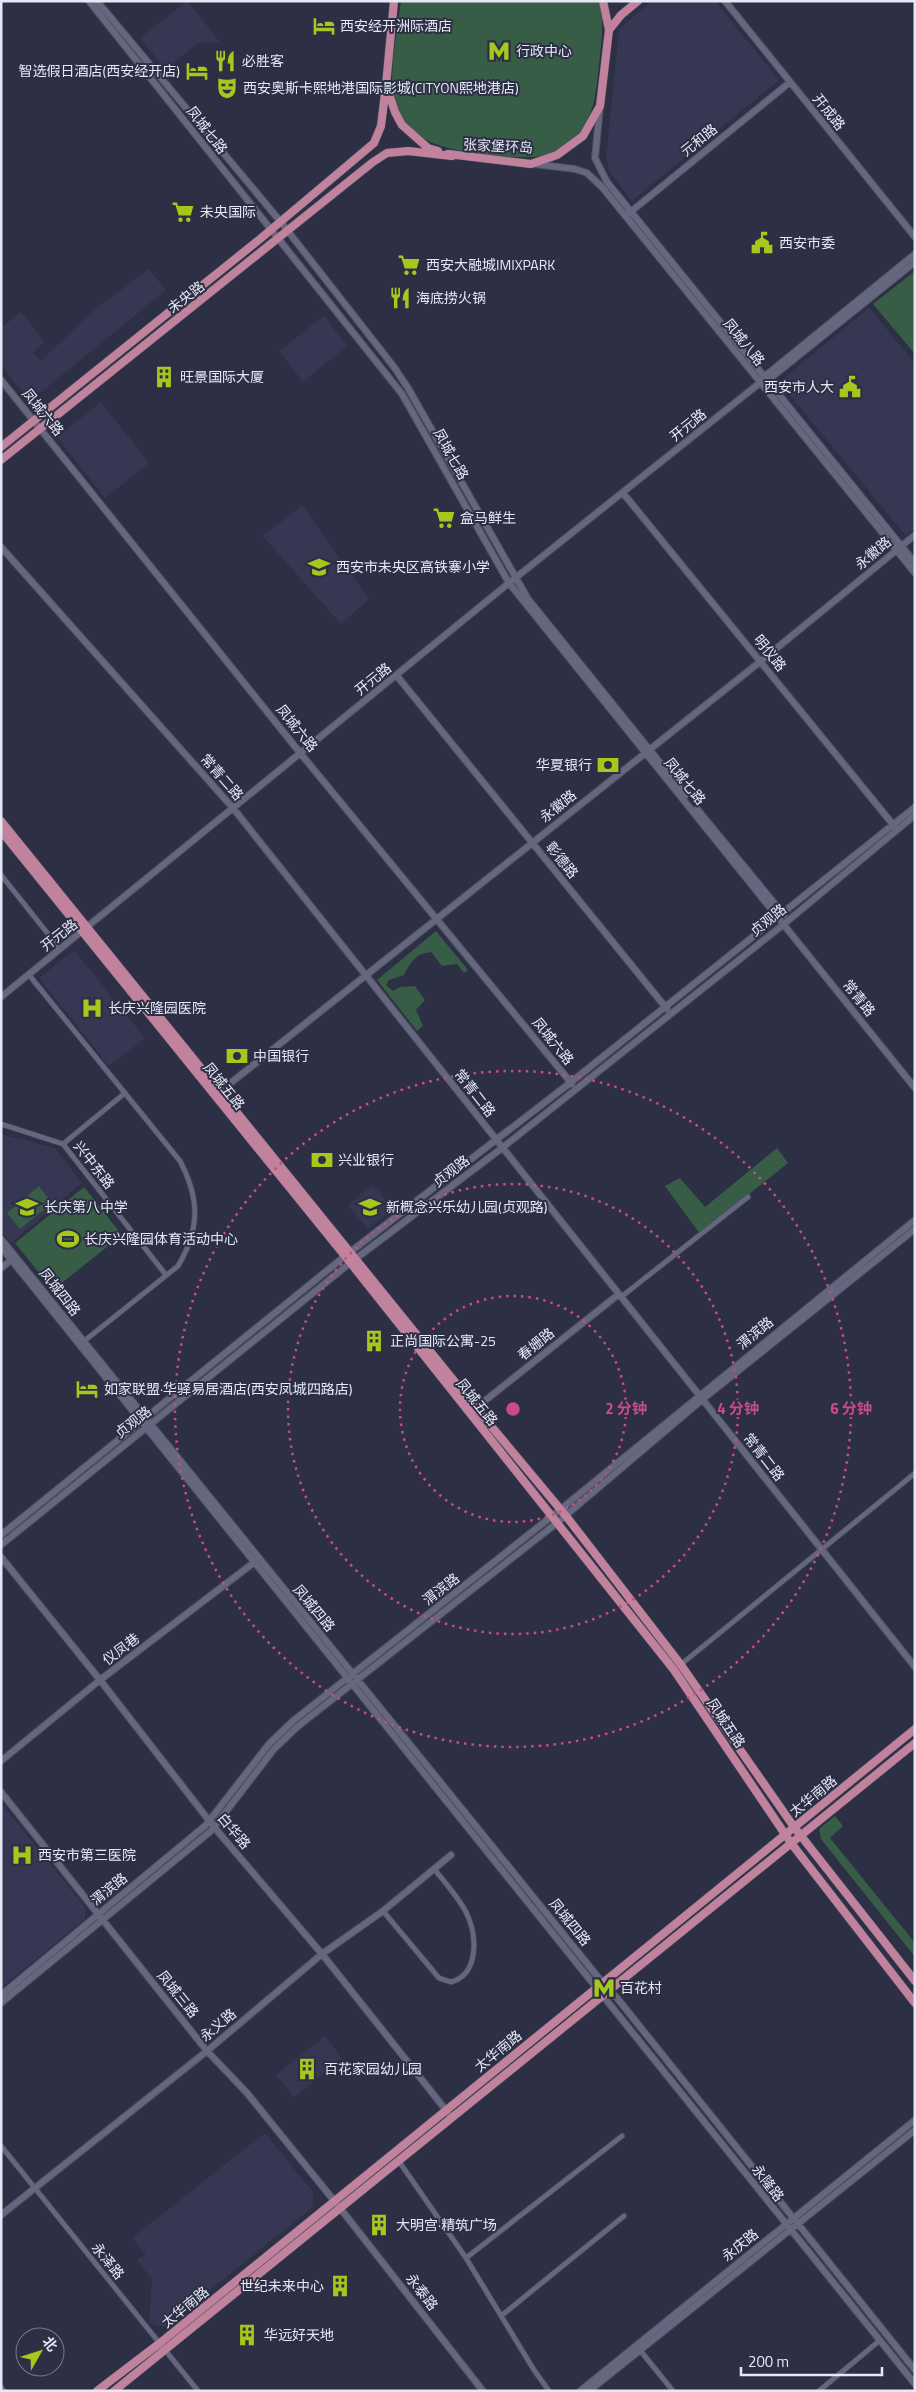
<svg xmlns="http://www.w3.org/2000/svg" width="916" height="2392" viewBox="0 0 916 2392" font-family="'Titillium Web','Noto Sans SC',sans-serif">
<rect width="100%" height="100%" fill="#2d2f44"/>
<path fill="#363853" d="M187 1 220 42 198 43 166 69 140 38Z
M652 1H715L779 80 632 201 609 171 606 158 619 29Z
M149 269 166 290 40 393 32 395 21 391 1 366V325L3 326 21 312 45 342 33 352 41 361 95 309Z
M869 308 915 363V529L906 536 779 382Z
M324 316 347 346 303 382 279 351Z
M101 402 149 463 105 498 57 437Z
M302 505 369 599 341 624 263 536Z
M74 950 145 1038 109 1066 39 978Z
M1 1134 55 1148 82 1183 11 1243 1 1232Z
M373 1185 393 1209 368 1229 348 1205Z
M1 1803 85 1907V1919L1 1988Z
M325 2036 342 2058 294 2097 276 2075Z
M265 2133 313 2192V2207L164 2327 149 2323 152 2279 137 2260 146 2254 132 2238Z"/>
<path fill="#375d46" d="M401 1H599C605 23 601 43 599 65 596 91 595 116 577 136 568 144 557 152 545 155 522 162 442 152 423 138 411 129 400 117 395 103 387 79 398 27 401 1Z
M915 271V354L873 304Z
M436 931 468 970 464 973 457 964 442 966 431 952C415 954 411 962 404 975L389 980 386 985 393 991 400 987 415 986 425 1000 416 1010 423 1026 417 1031 377 980Z
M777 1148 788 1163 700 1234 665 1186 680 1178 705 1207Z
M39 1186 52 1203 20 1229 7 1213Z
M84 1187 122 1235 53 1290 15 1243Z
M835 1816 843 1826 830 1838 915 1943V1957L821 1839 819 1829Z"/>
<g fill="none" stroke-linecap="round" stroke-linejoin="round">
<g stroke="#4b4d5f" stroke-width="6">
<path id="street" d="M1 875 60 949
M29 975 180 1161C200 1199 200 1229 178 1266L83 1342
M1 1124 63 1144 166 1275
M63 1144 125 1093
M621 1297 748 1197
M679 1666 914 1474
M383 1911 439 1978 451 1982C480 1974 477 1934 466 1912 458 1897 445 1882 434 1869
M1 2146 198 2391
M398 2160 466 2258 534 2370 549 2391
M466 2258 622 2136
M501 2316 624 2216
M639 2349 673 2391
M1 2387 4 2391
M819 2391 879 2341"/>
</g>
<g stroke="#4b4d5f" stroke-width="8">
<path id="secondary" d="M89 1 402 394 509 583 915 1088
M97 1 280 221 394 367 408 388 528 599 686 795
M725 1 915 237
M600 107 595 158 607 182 915 563
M534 164 575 169 587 173 602 187 915 573
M628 214 789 83
M1 380 301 754 572 1084
M767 381 915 262
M623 493 895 827
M1 547 233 808 915 1667
M397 676 667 1009
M697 809 784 915
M1 997 509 583 761 382 765 376 915 254
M218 1093 761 661 915 535
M1 1239 602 1982 617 1998 915 2370
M1 1247 915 2384
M1 1268 15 1257
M472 1411 619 1294
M1 1535 345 1256 570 1083 915 807
M1 1545 350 1263 502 1148 784 924 915 815
M1 1557 100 1680 214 1827 322 1954 449 2114
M1 1761 100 1680 256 1561
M1 1792 207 2051 247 2093 340 2208 483 2391
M1 1995 206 1825 269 1744 293 1721 566 1505 915 1220
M1 2003 211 1831 274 1749 297 1727 558 1522 703 1399 915 1229
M1 2215 207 2051 322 1954 383 1911 451 1855
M580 2391 915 2120
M589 2391 915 2130"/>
</g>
<g stroke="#4b4d5f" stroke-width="9">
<path id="primary" d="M394 1 386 85 395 112 402 125 428 148 438 151
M609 30 621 15 638 1
M448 154 531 164 557 155 583 136 600 106 609 30 603 1
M1 447 260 239 374 143 381 126 386 85
M1 460 373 162 387 153 408 151 452 156
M1 821 476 1408 566 1516 681 1665 794 1827 915 1981
M1 831 345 1256 674 1670 791 1843 915 2003
M97 2391 160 2343 915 1729
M114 2391 915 1743"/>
</g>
<use href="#street" stroke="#65677f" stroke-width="4.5"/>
<use href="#secondary" stroke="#65677f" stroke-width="6"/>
<use href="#primary" stroke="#c1829d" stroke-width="8"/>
</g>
<g fill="none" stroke="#cb4c82" stroke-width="2.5" stroke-dasharray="2.5 5">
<circle cx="513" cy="1409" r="113"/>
<circle cx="513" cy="1409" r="225"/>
<circle cx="513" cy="1409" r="338"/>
</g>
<defs>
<g id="hotel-bare" transform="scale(1.725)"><path d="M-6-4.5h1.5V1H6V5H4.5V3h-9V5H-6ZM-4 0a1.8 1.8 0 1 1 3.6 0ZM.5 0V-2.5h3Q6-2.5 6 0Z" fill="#a8c71c" stroke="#2d2f44" stroke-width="2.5" paint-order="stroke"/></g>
<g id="metro-bare" transform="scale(1.725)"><path d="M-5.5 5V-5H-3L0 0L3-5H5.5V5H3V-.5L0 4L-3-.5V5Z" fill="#a8c71c" stroke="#2d2f44" stroke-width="2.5" paint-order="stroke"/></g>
<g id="restaurant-bare" transform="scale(1.725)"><path d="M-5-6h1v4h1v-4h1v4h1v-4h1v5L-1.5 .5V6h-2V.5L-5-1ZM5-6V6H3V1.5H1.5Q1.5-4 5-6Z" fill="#a8c71c" stroke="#2d2f44" stroke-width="2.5" paint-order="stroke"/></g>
<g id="theatre-bare" transform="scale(1.725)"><path d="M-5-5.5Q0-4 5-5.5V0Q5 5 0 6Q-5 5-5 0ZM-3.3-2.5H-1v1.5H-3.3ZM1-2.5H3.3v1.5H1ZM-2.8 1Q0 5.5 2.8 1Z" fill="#a8c71c" stroke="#2d2f44" stroke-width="2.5" paint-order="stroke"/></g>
<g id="supermarket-bare" transform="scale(1.725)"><path d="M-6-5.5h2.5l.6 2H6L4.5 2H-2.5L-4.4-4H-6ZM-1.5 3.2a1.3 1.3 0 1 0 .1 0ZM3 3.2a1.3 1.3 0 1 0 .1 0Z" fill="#a8c71c" stroke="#2d2f44" stroke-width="2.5" paint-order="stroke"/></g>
<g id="civic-bare" transform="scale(1.725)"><path d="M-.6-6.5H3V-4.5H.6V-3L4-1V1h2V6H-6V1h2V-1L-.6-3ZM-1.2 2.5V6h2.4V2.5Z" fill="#a8c71c" stroke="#2d2f44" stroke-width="2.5" paint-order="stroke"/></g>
<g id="building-bare" transform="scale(1.725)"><path d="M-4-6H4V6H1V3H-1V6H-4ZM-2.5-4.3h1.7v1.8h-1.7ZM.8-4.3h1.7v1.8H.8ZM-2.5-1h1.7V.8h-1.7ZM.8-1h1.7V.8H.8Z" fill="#a8c71c" stroke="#2d2f44" stroke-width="2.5" paint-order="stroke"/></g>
<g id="school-bare" transform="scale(1.725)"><path d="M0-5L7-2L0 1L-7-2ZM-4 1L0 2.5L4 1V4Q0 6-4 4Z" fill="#a8c71c" stroke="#2d2f44" stroke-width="2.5" paint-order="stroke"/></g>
<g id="bank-bare" transform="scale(1.725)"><path d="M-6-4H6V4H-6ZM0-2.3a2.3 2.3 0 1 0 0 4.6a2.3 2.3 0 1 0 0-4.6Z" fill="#a8c71c" stroke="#2d2f44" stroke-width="2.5" paint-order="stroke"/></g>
<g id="hospital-bare" transform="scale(1.725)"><path d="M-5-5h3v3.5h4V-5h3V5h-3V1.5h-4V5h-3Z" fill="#a8c71c" stroke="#2d2f44" stroke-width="2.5" paint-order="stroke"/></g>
<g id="stadium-bare" transform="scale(1.725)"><path d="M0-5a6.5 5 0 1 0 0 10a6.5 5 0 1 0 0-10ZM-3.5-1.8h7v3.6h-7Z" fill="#a8c71c" stroke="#2d2f44" stroke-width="2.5" paint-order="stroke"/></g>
</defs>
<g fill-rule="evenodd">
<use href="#hotel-bare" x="324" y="26"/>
<use href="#metro-bare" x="499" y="51"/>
<use href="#restaurant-bare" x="225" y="61"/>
<use href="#hotel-bare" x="197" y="71"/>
<use href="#theatre-bare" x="227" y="88"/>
<use href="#supermarket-bare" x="183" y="212"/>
<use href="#civic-bare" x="762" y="243"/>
<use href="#supermarket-bare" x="409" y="265"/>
<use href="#restaurant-bare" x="400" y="298"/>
<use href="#building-bare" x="164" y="377"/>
<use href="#civic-bare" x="850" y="387"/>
<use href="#supermarket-bare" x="444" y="518"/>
<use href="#school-bare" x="319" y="567"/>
<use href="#bank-bare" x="608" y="765"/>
<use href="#hospital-bare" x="92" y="1008"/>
<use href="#bank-bare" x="237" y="1056"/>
<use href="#bank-bare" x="322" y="1160"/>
<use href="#school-bare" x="27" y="1207"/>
<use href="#school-bare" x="370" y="1207"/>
<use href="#stadium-bare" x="68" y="1239"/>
<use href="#building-bare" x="374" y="1341"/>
<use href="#hotel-bare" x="87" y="1389"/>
<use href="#hospital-bare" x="22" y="1855"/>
<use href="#metro-bare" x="604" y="1988"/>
<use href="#building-bare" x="307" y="2069"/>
<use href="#building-bare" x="379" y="2225"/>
<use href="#building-bare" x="340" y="2286"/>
<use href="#building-bare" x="247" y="2335"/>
</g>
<g text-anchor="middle" stroke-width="4" stroke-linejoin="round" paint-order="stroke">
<g font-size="14" fill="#e6e8f6" stroke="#2d2f44" text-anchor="start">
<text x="340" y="31">西安经开洲际酒店</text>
<text x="516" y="56">行政中心</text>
<text x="242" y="66">必胜客</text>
<text x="180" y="76" text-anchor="end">智选假日酒店(西安经开店)</text>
<text x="243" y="93">西安奥斯卡熙地港国际影城(CITYON熙地港店)</text>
<text x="200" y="217">未央国际</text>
<text x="779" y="248">西安市委</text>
<text x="426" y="270">西安大融城IMIXPARK</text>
<text x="416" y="303">海底捞火锅</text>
<text x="180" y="382">旺景国际大厦</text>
<text x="834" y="392" text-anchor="end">西安市人大</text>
<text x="460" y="523">盒马鲜生</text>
<text x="336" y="572">西安市未央区高铁寨小学</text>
<text x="592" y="770" text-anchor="end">华夏银行</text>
<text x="108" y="1013">长庆兴隆园医院</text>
<text x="253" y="1061">中国银行</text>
<text x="338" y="1165">兴业银行</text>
<text x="44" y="1212">长庆第八中学</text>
<text x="386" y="1212">新概念兴乐幼儿园(贞观路)</text>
<text x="84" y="1244">长庆兴隆园体育活动中心</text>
<text x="390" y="1346">正尚国际公寓-25</text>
<text x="104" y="1394">如家联盟·华驿易居酒店(西安凤城四路店)</text>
<text x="38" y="1860">西安市第三医院</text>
<text x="620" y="1993">百花村</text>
<text x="324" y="2074">百花家园幼儿园</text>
<text x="396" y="2230">大明宫·精筑广场</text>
<text x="324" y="2291" text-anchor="end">世纪未来中心</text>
<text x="264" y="2340">华远好天地</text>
</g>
<g font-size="14" fill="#e6e8f6" stroke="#2d2f44">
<text transform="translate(829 112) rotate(51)" y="5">开成路</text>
<text transform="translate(207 130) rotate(52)" y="5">凤城七路</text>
<text transform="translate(699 140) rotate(-39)" y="5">元和路</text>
<text transform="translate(498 146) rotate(3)" y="5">张家堡环岛</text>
<text transform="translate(186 297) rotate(-38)" y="5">未央路</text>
<text transform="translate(744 342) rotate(51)" y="5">凤城八路</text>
<text transform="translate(43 412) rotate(51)" y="5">凤城六路</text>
<text transform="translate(688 425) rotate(-39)" y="5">开元路</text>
<text transform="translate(451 454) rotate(61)" y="5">凤城七路</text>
<text transform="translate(873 553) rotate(-40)" y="5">永徽路</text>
<text transform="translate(770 653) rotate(51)" y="5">明仪路</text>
<text transform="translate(373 679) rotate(-39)" y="5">开元路</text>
<text transform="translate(297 728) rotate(51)" y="5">凤城六路</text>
<text transform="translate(222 777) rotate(49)" y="5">常青二路</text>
<text transform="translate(685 781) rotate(51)" y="5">凤城七路</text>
<text transform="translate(558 806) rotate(-39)" y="5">永徽路</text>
<text transform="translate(562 860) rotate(51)" y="5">彰德路</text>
<text transform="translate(768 920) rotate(-39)" y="5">贞观路</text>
<text transform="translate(59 935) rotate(-38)" y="5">开元路</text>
<text transform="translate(859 998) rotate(51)" y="5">常青路</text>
<text transform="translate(553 1041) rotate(51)" y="5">凤城六路</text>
<text transform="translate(224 1086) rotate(51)" y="5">凤城五路</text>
<text transform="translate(475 1093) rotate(52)" y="5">常青二路</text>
<text transform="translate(94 1165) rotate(52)" y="5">兴中东路</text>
<text transform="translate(451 1171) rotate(-37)" y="5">贞观路</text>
<text transform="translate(60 1292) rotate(52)" y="5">凤城四路</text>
<text transform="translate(755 1333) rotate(-39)" y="5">渭滨路</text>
<text transform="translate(536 1344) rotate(-39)" y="5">春姗路</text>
<text transform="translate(477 1402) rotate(51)" y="5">凤城五路</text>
<text transform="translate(133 1422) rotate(-38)" y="5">贞观路</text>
<text transform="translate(764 1457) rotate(52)" y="5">常青二路</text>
<text transform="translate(441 1589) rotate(-38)" y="5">渭滨路</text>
<text transform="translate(314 1608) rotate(50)" y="5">凤城四路</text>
<text transform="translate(121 1649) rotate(-37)" y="5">仪凤巷</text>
<text transform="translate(726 1723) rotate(56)" y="5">凤城五路</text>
<text transform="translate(813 1796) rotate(-39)" y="5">太华南路</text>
<text transform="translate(234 1831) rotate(50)" y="5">白华路</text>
<text transform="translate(109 1889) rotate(-39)" y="5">渭滨路</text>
<text transform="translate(570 1922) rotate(51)" y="5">凤城四路</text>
<text transform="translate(178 1994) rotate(51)" y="5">凤城三路</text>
<text transform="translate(218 2025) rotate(-40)" y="5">永义路</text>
<text transform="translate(498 2051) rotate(-39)" y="5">太华南路</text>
<text transform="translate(768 2183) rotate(52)" y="5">永隆路</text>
<text transform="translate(740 2245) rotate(-39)" y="5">永庆路</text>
<text transform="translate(108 2261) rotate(51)" y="5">永泽路</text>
<text transform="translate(422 2292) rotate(52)" y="5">永泰路</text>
<text transform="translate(185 2307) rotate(-39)" y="5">太华南路</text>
</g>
</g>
<circle cx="513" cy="1409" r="8" fill="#cb4c82" stroke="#2d2f44" stroke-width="2.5"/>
<g font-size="15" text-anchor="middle" font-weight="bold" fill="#cb4c82" stroke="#2d2f44" stroke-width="4" stroke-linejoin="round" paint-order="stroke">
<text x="626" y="1414">2 分钟</text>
<text x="738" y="1414">4 分钟</text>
<text x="851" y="1414">6 分钟</text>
</g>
<rect width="916" height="2392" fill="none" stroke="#e6e8f6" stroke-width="5"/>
<g transform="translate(40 2352) rotate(51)"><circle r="24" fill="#2d2f44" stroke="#77798b"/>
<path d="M0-4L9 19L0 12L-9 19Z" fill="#a8c71c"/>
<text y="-8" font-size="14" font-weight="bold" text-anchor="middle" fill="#e6e8f6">北</text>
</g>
<path d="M741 2367v8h141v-8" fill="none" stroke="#e6e8f6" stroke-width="2.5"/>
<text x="748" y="2367" font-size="15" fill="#e6e8f6" stroke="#2d2f44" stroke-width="4" paint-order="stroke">200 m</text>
</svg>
